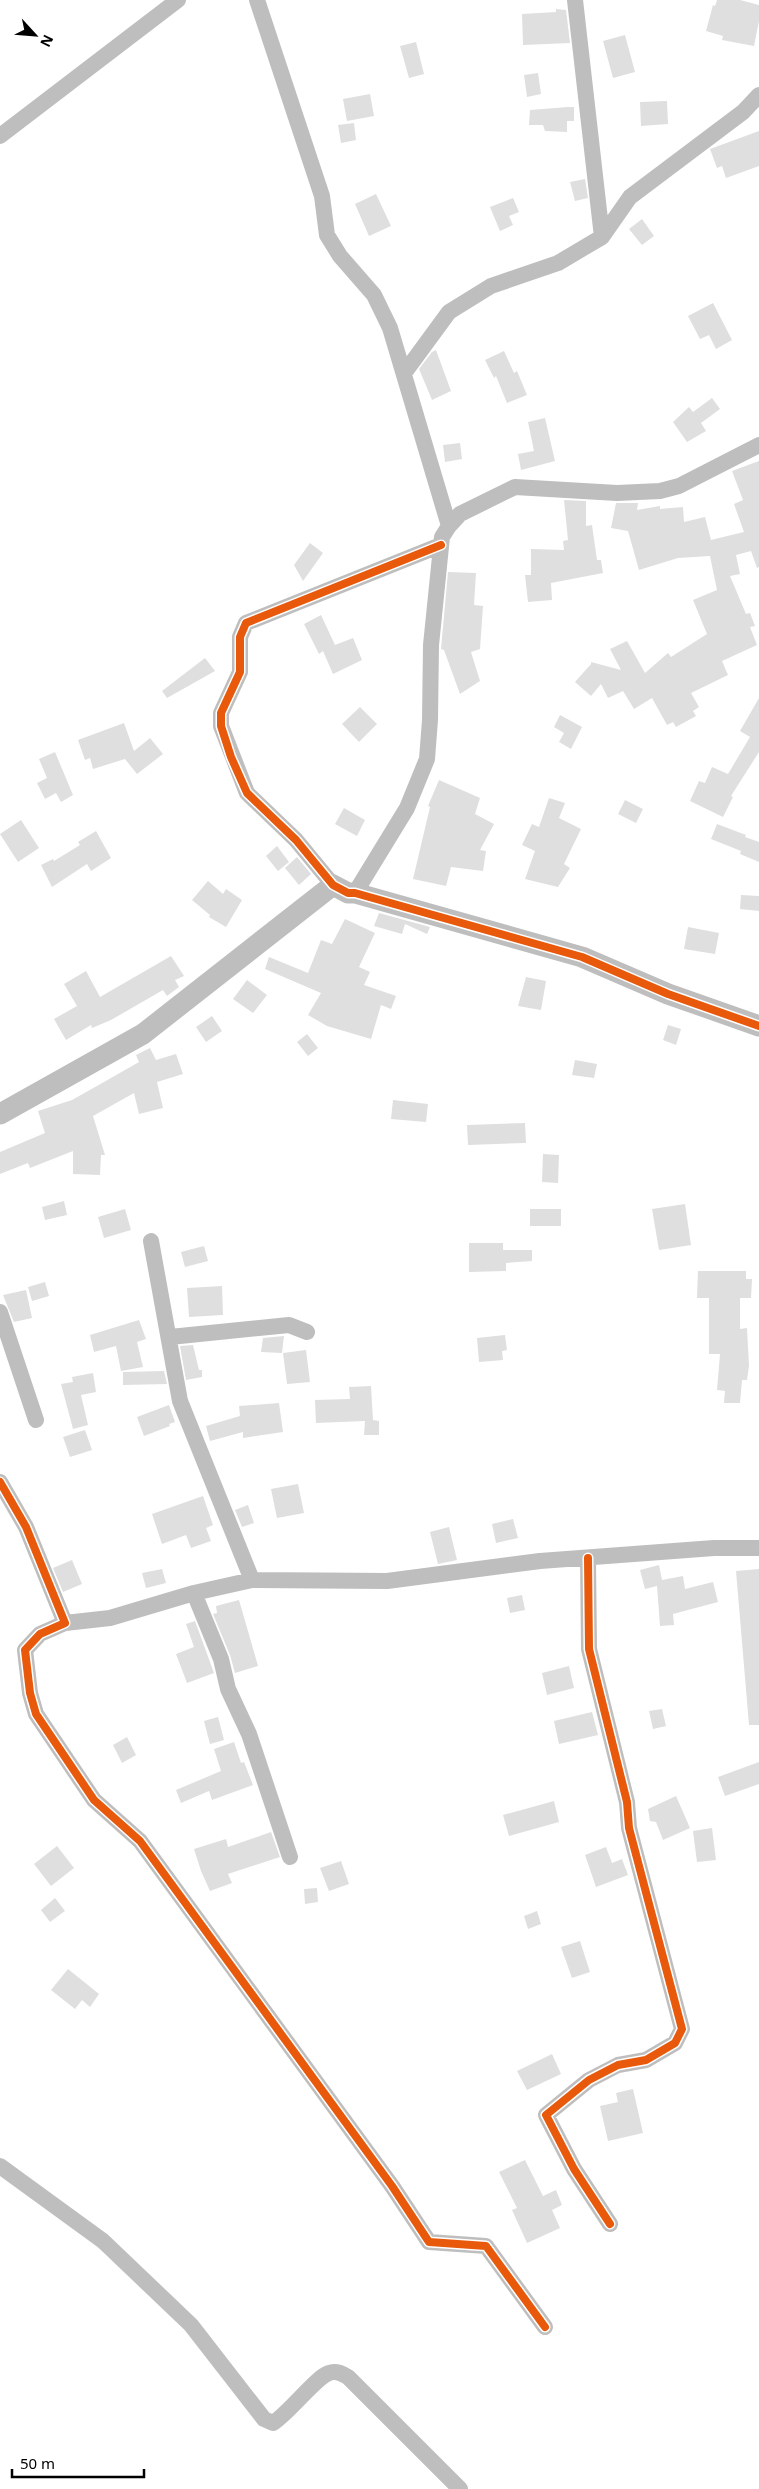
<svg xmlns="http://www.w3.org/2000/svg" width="759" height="2489" viewBox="0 0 759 2489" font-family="'Noto Sans',sans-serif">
<rect width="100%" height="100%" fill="#fff"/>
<path fill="#dfdfdf" d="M717 0H740L759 5V21L754 46 722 40 723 36 706 31 713 5 715 6Z
M556 9 566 10 570 43 523 45 522 14 556 12Z
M625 35 635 72 613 78 603 41Z
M416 42 424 74 409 78 400 46Z
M538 73 541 94 527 97 524 75Z
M370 94 374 116 347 121 343 99Z
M667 101 668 124 641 126 640 102Z
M568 107H574V121H567V132L545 131 543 125H529L530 110Z
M354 123 356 140 341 143 338 125Z
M759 131V166L726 178 722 166 717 168 710 149Z
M585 179 588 198 575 201 570 182Z
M376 194 391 226 369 236 355 204Z
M513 198 519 212 509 216 513 225 500 231 490 207Z
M642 219 654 236 642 245 629 229Z
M713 303 732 340 716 349 709 335 700 339 688 316Z
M436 350 451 391 432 400 419 369 432 352Z
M504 351 514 373 517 371 527 395 507 403 496 376 494 378 485 360Z
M712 398 720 409 701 423 706 431 687 442 673 422 689 407 693 412Z
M545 418 555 461 521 470 518 454 534 451 528 422Z
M460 443 462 459 445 462 443 445Z
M759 461V567L757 568 751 551 736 555 740 574 730 576 746 614 750 613 755 626 750 627 757 645 722 661 728 675 691 693 699 707 693 711 696 716 676 727 673 722 667 725 652 698 634 709 623 691 608 698 601 684 591 696 575 682 591 664V662L621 670 610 649 627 641 645 673 668 653 671 657 707 634 693 600 717 590 710 556 678 558 639 570 628 531 611 528 616 503H638L637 510 660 506V509L683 507 684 522 705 517 711 540 744 532 734 504 743 500 732 471Z
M564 500 586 501V526L592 525 597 560H601L603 573 551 583 552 600 528 602 525 575H531V549L564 550 563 541 568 540Z
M310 543 323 553 303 581 294 565Z
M448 572 476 573 474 605 483 606 480 649 471 652 480 681 460 694 444 650 441 649Z
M321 615 335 645 353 638 362 660 333 674 323 651 319 654 304 624Z
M205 658 215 671 167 698 162 691Z
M759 698V752L731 796 733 797 723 817 690 801 699 781 705 783 712 767 728 774 750 737 740 731Z
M360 707 377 724 359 742 342 724Z
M560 715 582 727 571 749 559 742 564 733 554 727Z
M124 723 134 751 150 738 163 754 137 774 125 759 93 769 90 758 85 760 78 740Z
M55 752 73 795 61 802 56 793 45 799 37 783 47 778 39 759Z
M439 780 480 798 475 814 494 824 480 850 486 851 483 871 451 867 446 886 413 879 430 807 428 806Z
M549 798 565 803 559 818 581 829 564 864 570 868 558 887 525 879 535 851 522 845 532 824 539 827Z
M625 800 643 809 636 823 618 814Z
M344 808 365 820 357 836 335 824Z
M21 820 39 848 18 862 0 834Z
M717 824 746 835 745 837 759 842V862L740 854 741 851 711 839Z
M96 831 111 858 91 871 87 864 52 887 41 865 53 859 54 861 80 845 78 842Z
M277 846 289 862 278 871 266 856Z
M297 857 311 874 299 885 285 868Z
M208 881 223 894 226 889 242 900 226 927 209 917 210 915 192 900Z
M741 895 759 896V911L740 909Z
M379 913 430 927 427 934 405 924 402 934 374 926Z
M345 919 375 933 359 967 370 972 364 985 396 996 391 1009 381 1005 371 1039 327 1026 308 1015 321 993 265 969 269 957 308 973 321 940 332 944Z
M688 927 719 933 715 954 684 949Z
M171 956 184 976 175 980 179 987 167 996 163 990 111 1020 92 1028 91 1025 66 1040 54 1019 77 1006 64 984 86 971 100 997Z
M526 977 546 981 541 1010 518 1006Z
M247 980 267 995 253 1013 233 999Z
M212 1016 222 1031 206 1042 196 1027Z
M668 1025 681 1029 676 1045 663 1040Z
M307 1034 318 1048 308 1056 297 1042Z
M150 1048 156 1060 176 1054 183 1074 157 1082 163 1108 139 1114 134 1093 93 1116 105 1155H101L100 1175 73 1174V1151L30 1168 28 1163 0 1174V1152L45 1133 38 1111 72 1100 104 1082 139 1062 136 1055Z
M575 1060 597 1064 594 1078 572 1075Z
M393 1100 428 1104 426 1122 391 1119Z
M525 1123 526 1143 468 1145 467 1125Z
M543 1154 559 1155 558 1183 542 1182Z
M64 1201 67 1215 45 1220 42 1207Z
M685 1204 691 1245 659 1250 652 1209Z
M125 1209 131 1230 104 1238 98 1217Z
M530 1209H561V1226H530Z
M469 1243H503V1250H532V1261L506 1263V1271L469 1272Z
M204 1246 208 1261 185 1267 181 1252Z
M698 1271H746V1279H752L751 1298H740V1329L747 1328 749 1366 747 1380H742L740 1403H724L725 1391 717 1390 720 1354H709V1298H697Z
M45 1282 49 1296 32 1301 28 1287Z
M222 1286 223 1315 189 1317 187 1288Z
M26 1290 32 1318 14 1322 3 1295Z
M139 1320 146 1339 137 1342 143 1367 121 1371 116 1346 94 1352 90 1335Z
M505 1335 507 1350 502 1351 503 1360 479 1362 477 1338Z
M284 1336 282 1353 261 1352 263 1338Z
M193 1345 199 1370H202V1377L186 1380 180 1346Z
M306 1350 310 1382 287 1384 283 1353Z
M164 1371 167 1384 123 1385V1372Z
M93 1373 96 1392 81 1395 88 1425 73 1429 61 1384 73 1382 72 1377Z
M371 1386 373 1420 379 1421V1435H364L365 1421 316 1423 315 1400 350 1399 349 1387Z
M279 1403 283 1432 243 1438V1432L210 1441 206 1426 240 1416 239 1406Z
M169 1405 175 1422 169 1424 170 1426 144 1436 137 1417Z
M85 1430 92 1450 70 1457 63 1437Z
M298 1484 304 1513 277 1518 271 1489Z
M203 1496 213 1525 206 1528 211 1541 191 1548 186 1535 162 1544 152 1514Z
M248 1505 254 1523 242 1527 235 1510Z
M513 1519 518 1538 496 1543 492 1524Z
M449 1527 457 1560 438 1564 430 1532Z
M72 1560 82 1584 63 1592 53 1568Z
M659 1565 662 1580 683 1576 685 1589 713 1582 718 1602 673 1614 674 1625 660 1626 657 1586 645 1589 640 1570Z
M162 1569 166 1583 146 1588 142 1573Z
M759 1569V1725H749L736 1571Z
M522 1595 525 1610 510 1613 507 1598Z
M239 1600 258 1666 235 1673 230 1655 213 1614 217 1613 216 1606Z
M195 1621 214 1673 187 1683 176 1654 194 1647 186 1624Z
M569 1666 574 1688 547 1695 542 1673Z
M662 1709 666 1726 653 1729 649 1711Z
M592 1712 598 1735 559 1744 554 1721Z
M218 1717 224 1740 210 1744 204 1721Z
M127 1737 136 1755 122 1763 113 1745Z
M234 1742 241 1763 244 1762 253 1785 212 1800 209 1791 181 1803 176 1790 221 1771 214 1749Z
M759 1762V1784L725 1796 718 1777Z
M676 1796 690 1828 663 1840 656 1822 650 1821 648 1809Z
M554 1801 559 1822 509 1836 503 1815Z
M712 1828 716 1860 697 1862 693 1831Z
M271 1832 280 1857 228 1874 232 1883 210 1891 201 1871 194 1849 226 1839 228 1847Z
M57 1846 74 1868 51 1886 34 1864Z
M606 1847 612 1863 622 1859 628 1875 596 1887 585 1855Z
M341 1861 349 1884 329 1891 320 1868Z
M317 1888 318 1902 305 1904 304 1889Z
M55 1898 65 1911 50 1922 41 1910Z
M537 1911 541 1924 528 1929 524 1916Z
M580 1941 590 1972 572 1978 561 1947Z
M68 1969 99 1994 90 2007 82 2000 75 2009 51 1990Z
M552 2054 561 2074 527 2090 517 2071Z
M633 2089 643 2133 608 2141 600 2106 618 2102 616 2093Z
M525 2160 543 2196 556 2190 562 2205 552 2210 560 2228 527 2243 512 2210 517 2208 499 2172Z"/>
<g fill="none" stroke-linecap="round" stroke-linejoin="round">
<path stroke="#bebebe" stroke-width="16" d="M257 0 322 196 327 235 340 256 374 295 390 328 449 526
M575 0 602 237
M0 136 178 0
M405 372 449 312 491 286 558 263 602 237 630 197 743 112 759 95
M333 885 296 840 247 793 221 726V713L240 672V637L246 623 441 545
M355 893 407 808 427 759 430 720 431 645 442 537 449 526 460 514 515 487 617 493 660 491 679 486 759 445
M151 1241 180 1401 252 1580
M0 1312 36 1420
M170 1337 289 1325 307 1332
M0 1482 26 1527 65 1623 40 1634 25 1650 30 1693 36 1714 94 1800 140 1841 392 2186 429 2242 486 2246 545 2327
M588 1558 589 1649 627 1802 629 1828 682 2029 675 2043 646 2060 618 2065 589 2080 546 2115 574 2169 610 2224
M194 1593 221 1659 228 1689 249 1734 290 1857
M65 1623 110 1618 194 1593 252 1580 387 1581 540 1561 714 1548H759
M0 2166 103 2241 191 2325 264 2419 273 2423C290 2412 316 2377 329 2373 336 2370 343 2374 348 2377L460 2489"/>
<path stroke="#bebebe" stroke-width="21" d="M0 1114 143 1034 333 885 348 893H355L582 957 668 994 759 1026"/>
<g stroke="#fff" stroke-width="11">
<path id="cycleway" d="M441 545 246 623 240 637V672L221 713V726L231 757 247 793 296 840 333 885 348 893H355L582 957 668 994 759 1026
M0 1482 26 1527 65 1623 40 1634 25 1650 30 1693 36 1714 94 1800 140 1841 392 2186 429 2242 486 2246 545 2327
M588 1558 589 1649 627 1802 629 1828 682 2029 675 2043 646 2060 618 2065 589 2080 546 2115 574 2169 610 2224"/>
</g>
<use href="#cycleway" stroke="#e8590c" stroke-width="8"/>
</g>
<g transform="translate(35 35) rotate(116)" stroke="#ffffff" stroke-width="4" paint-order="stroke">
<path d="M0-4L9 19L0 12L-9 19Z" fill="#000000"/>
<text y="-8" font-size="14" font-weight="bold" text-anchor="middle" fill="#000000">N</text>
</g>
<path d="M12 2469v8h132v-8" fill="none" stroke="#000000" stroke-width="2.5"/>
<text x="20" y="2469" font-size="15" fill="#000000" stroke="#ffffff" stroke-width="4" paint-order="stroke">50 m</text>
</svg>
